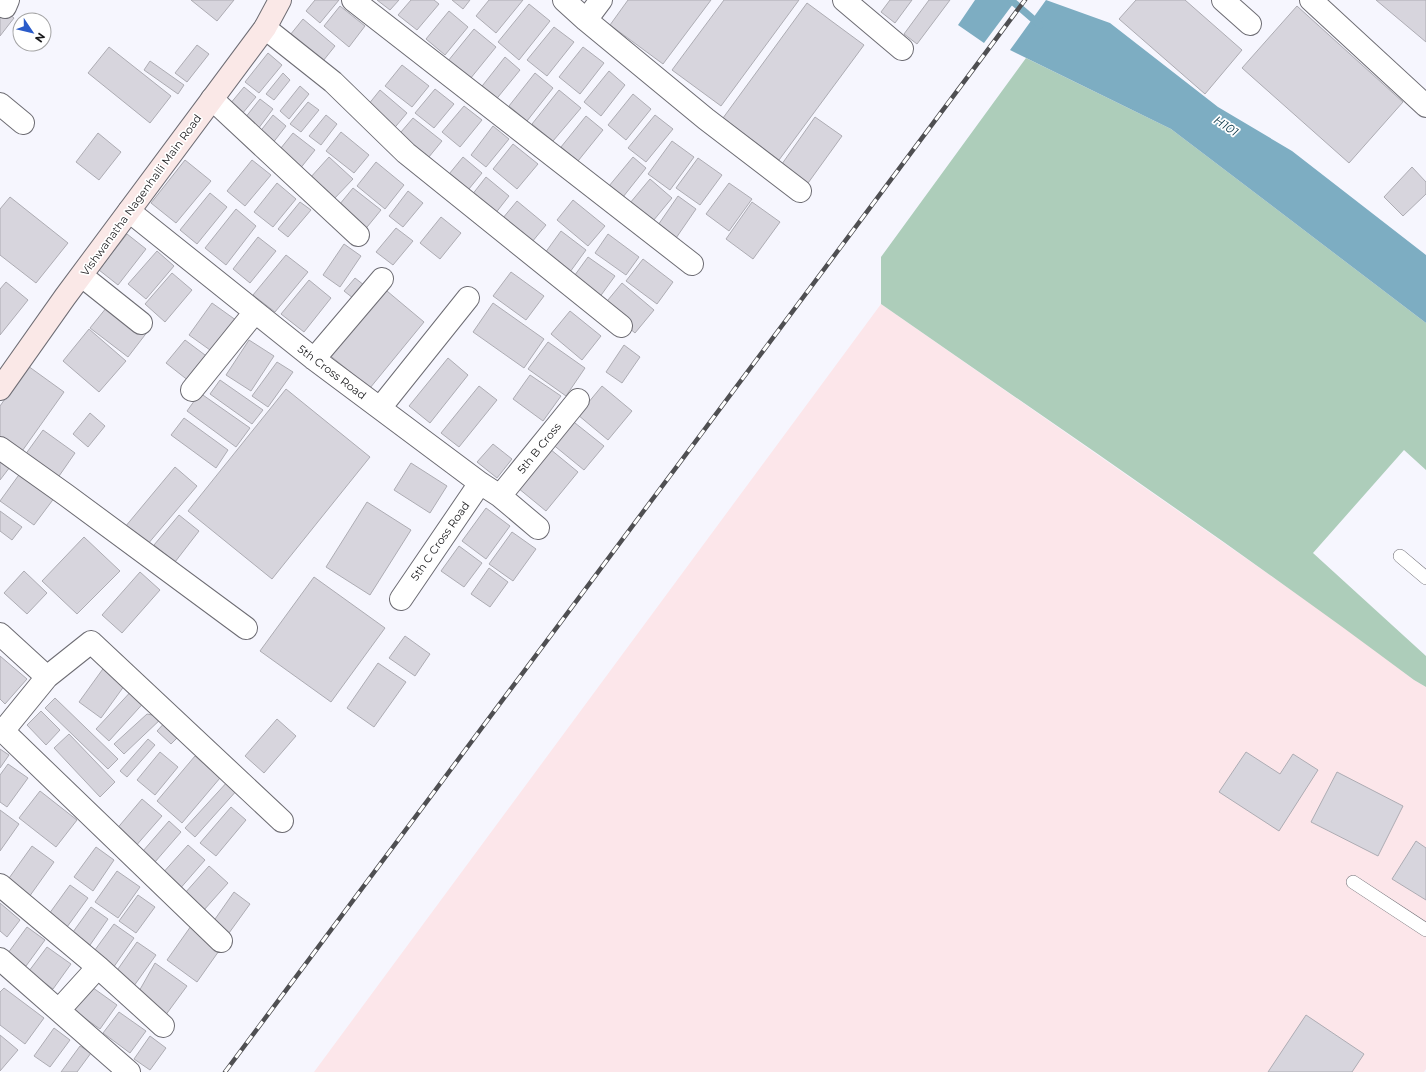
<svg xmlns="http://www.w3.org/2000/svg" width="1426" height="1072" viewBox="0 0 1426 1072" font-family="Montserrat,sans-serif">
<rect width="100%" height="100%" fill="#f6f6fe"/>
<path fill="#fce6ea" d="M881 304 1194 522 1334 620 1414 680 1426 687V1069L1424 1072H314Z"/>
<path fill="#adcdba" d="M1026 58 1171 129 1426 323V470L1404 450 1313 553 1426 656V687L1414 680C1240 550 1059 428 881 304V257Z"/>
<path fill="#7dadc2" d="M975 0H1016L984 43 958 25Z
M1046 0 1110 23 1218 107 1292 151 1426 255V323L1171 129 1010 50Z"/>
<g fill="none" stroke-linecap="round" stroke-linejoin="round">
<path stroke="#7dadc2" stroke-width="7" d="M1011 0 1040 25"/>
</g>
<path fill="#d7d5dd" stroke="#adacb3" d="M191 0H234L217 21Z
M315 0H339L320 23 306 11Z
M377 0H399L390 10Z
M411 0H434L439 4 417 30 398 15Z
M452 0H470L463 9Z
M489 0H523L496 33 476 16Z
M628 0H711L663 64 610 25Z
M724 0H799L721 106 672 70Z
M890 0H912L895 23 881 12Z
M929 0H950L917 44 904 34Z
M1136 0H1185L1242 50 1205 94 1119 19Z
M1376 0H1426V42Z
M807 3 864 45 779 160 723 118Z
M529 4 550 21 519 60 498 42Z
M340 6 365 26 349 47 324 26Z
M1297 6 1403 102 1349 163 1242 68Z
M0 7 14 18 0 36Z
M449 11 468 27 445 55 426 39Z
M303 19 335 46 319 66 286 40Z
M554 27 574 42 547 76 527 60Z
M474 29 496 47 470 79 448 61Z
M197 45 209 54 187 82 175 73Z
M109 47 171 96 150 123 88 73Z
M583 47 604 63 580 94 559 77Z
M268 53 282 65 259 93 245 82Z
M505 57 520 70 494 102 479 90Z
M150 61 184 85 178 94 144 70Z
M402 65 429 86 412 107 385 86Z
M609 71 625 85 601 116 584 102Z
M283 73 290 80 274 100 266 94Z
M535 73 553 88 527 121 509 106Z
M300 86 309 94 289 119 280 111Z
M244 87 256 97 242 114 230 104Z
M435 89 454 104 434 128 415 113Z
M380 90 407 113 391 132 364 110Z
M559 90 581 108 553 141 532 124Z
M633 94 651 109 626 140 608 125Z
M260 99 273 109 258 129 245 118Z
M308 102 319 110 301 132 290 124Z
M464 106 482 120 460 147 442 132Z
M273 115 286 126 272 144 259 133Z
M326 115 337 124 321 145 309 136Z
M655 115 673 129 646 162 628 148Z
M586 116 603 130 578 161 561 147Z
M815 117 842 136 803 190 777 171Z
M413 118 442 141 424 163 395 139Z
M493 126 509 139 486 167 471 155Z
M341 132 369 155 354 173 326 151Z
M98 133 121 152 99 180 76 162Z
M293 133 315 150 299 170 277 153Z
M672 141 694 157 670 190 648 174Z
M513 144 538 164 517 189 493 169Z
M329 157 353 179 333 200 310 178Z
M463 157 482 173 464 195 445 179Z
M633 157 646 168 623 197 609 186Z
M698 158 722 175 700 205 676 188Z
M185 160 211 181 176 223 151 203Z
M252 160 271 175 245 206 227 191Z
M376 162 404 185 385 209 357 186Z
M1412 167 1426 182V194L1403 216 1384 197Z
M486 177 509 196 491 219 468 200Z
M650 179 672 198 653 221 630 203Z
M277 183 296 199 273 227 254 212Z
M729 183 752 199 729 231 706 214Z
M353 188 381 210 363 232 335 210Z
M408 191 423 203 403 227 389 216Z
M210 193 227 207 197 244 180 230Z
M678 196 696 209 674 241 656 228Z
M10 197 68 243 36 283 0 255V209Z
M573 200 605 226 588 246 557 220Z
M517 201 546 225 527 248 498 224Z
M300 202 311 210 288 237 278 229Z
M752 202 780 222 753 259 726 239Z
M236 209 256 226 226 265 205 248Z
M441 217 461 233 440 259 420 243Z
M396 228 413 241 393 265 376 252Z
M561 231 586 250 570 272 545 253Z
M127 234 146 249 118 285 99 270Z
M608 234 639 257 626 275 595 253Z
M258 237 276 251 250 283 233 269Z
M344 244 361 256 340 287 323 275Z
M157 251 174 266 146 299 128 284Z
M286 255 308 272 275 312 253 295Z
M588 257 615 276 599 298 572 279Z
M643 259 673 282 657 304 626 281Z
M511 272 544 296 526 320 493 296Z
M172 273 192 290 165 322 145 304Z
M355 278 369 289 358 302 344 291Z
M309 280 331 298 304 332 281 314Z
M6 282 28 300 0 335V289Z
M622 283 654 310 635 333 603 306Z
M381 286 424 322 370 388 327 353Z
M111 302 148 331 128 357 90 328Z
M212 303 240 323 217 355 189 335Z
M493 303 544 339 524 368 473 332Z
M570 311 601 336 582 360 551 334Z
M89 329 126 361 99 392 63 361Z
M185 340 213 361 194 385 166 363Z
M249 340 274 356 251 391 226 375Z
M548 342 585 368 566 396 528 369Z
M624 345 640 357 622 383 606 372Z
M448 358 468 375 430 423 409 406Z
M277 362 293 372 268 407 252 396Z
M28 366 64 392 20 454 0 440V406Z
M530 375 561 396 543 421 513 399Z
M220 380 263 410 252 424 210 394Z
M479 386 497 400 459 447 441 433Z
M602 386 632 411 608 440 578 415Z
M286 389 370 457 272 579 188 511Z
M200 393 250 428 236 447 187 411Z
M90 413 105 426 88 447 73 434Z
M184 418 228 450 216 468 171 435Z
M570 419 604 446 584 470 551 443Z
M43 430 75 453 57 479 25 455Z
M493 444 512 459 497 478 477 462Z
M550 449 578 472 546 511 518 488Z
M0 460 10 467 0 480Z
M411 463 447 486 430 513 394 490Z
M175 467 197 486 147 545 125 527Z
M21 472 55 497 34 525 0 501Z
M367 502 411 530 370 595 326 567Z
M486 508 510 526 486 559 462 541Z
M0 511 22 527 12 540 0 531Z
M179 515 199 531 175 562 154 545Z
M512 532 536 549 513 581 489 564Z
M84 537 120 571 77 614 42 581Z
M459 546 482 563 464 587 441 571Z
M489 568 508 582 490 607 471 594Z
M24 571 47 593 27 614 4 593Z
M140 572 160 590 122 633 102 615Z
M314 577 385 628 331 702 260 651Z
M405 636 430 654 415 676 389 658Z
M0 656 27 679 5 704 0 699Z
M378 663 406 682 374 727 347 708Z
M105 666 127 682 101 718 79 702Z
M136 686 148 698 109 741 96 729Z
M55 698 118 759 108 769 45 708Z
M41 711 60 730 46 745 27 725Z
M147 714 163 717 124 754 114 744Z
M169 718 183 732 171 744 157 731Z
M277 719 296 736 264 773 245 756Z
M69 734 115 782 100 797 54 748Z
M148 739 155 745 127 777 120 771Z
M0 749 9 755 0 768Z
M160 752 178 767 155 795 137 780Z
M1246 752 1280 774 1293 754 1318 770 1279 831 1219 792Z
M195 756 220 778 182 823 157 801Z
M8 764 28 778 7 807 0 802V775Z
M1337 772 1403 806 1378 856 1311 822Z
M229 780 238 789 195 837 185 828Z
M40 791 77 820 56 847 19 818Z
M142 799 162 816 134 848 115 831Z
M231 807 246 820 216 856 200 843Z
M0 810 19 824 0 851Z
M169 821 181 832 155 862 143 851Z
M1416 841 1426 848V900L1392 879Z
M188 845 205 860 178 891 161 875Z
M32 846 54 862 29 897 7 881Z
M96 847 114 860 93 891 74 877Z
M209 866 228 883 204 910 185 893Z
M117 871 140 887 118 918 95 902Z
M70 885 88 898 67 927 49 914Z
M234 892 250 904 229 933 213 922Z
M138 895 155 907 136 933 119 921Z
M0 903 20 920 7 937 0 931Z
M91 907 108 919 90 945 73 932Z
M114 924 134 938 113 968 92 954Z
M191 926 221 948 197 982 167 960Z
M27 927 45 940 26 966 8 953Z
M137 942 156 955 131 990 113 976Z
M47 947 71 964 53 989 29 971Z
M155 963 187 986 162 1020 138 993Z
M89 985 117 1005 100 1029 72 1009Z
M4 988 44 1018 25 1044 0 1025V992Z
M119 1012 146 1031 130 1053 103 1033Z
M1306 1015 1364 1054 1352 1072H1268Z
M54 1028 70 1040 50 1067 34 1056Z
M0 1035 18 1050 0 1071Z
M150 1036 166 1048 150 1070 134 1059Z
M80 1046 91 1053 77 1072H61Z"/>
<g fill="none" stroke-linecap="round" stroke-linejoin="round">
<g stroke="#6d6c73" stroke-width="14">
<path id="lane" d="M1400 556 1426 578
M1353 882 1426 930"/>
</g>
<g stroke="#6d6c73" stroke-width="24">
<path id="street" d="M353 0 692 264
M564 0 586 20 706 119 800 191
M844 0 902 49
M1223 0 1250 24
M1311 0 1426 106
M5 7 8 0
M586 20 601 0
M265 28 333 82 406 153 621 326
M212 99 358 235
M0 104 23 123
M129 211 314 359 480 483 500 496 538 528
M82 276 141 323
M314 359 382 279
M192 390 255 312
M380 408 468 298
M0 448 66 495 246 628
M500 496 578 400
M401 599 480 483
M0 634 47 677 91 642 282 821
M47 677 3 731 221 941
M0 885 98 967 163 1026
M0 959 129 1072
M59 1010 98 967"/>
</g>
<g stroke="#6d6c73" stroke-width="24">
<path id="secondary" d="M0 389 65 297 265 28 280 0"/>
</g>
<use href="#lane" stroke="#fff" stroke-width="13"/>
<use href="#street" stroke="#fff" stroke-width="22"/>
<use href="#secondary" stroke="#fae8e7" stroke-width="22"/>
<g stroke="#4f4f52" stroke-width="4.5">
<path id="rail" d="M225 1072 1025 0"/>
</g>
<use href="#rail" stroke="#fff" stroke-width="3" stroke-dasharray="9" stroke-linecap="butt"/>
</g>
<g text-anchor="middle" stroke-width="3.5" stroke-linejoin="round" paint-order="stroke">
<g font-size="11" fill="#1a1a1c" stroke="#fff">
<text transform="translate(141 195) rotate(-54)" y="4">Vishwanatha Nagenhalli Main Road</text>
<text transform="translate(332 372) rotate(37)" y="4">5th Cross Road</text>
<text transform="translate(539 448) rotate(-51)" y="4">5th B Cross</text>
<text transform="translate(440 541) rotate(-55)" y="4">5th C Cross Road</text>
</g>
<g font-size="12" font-style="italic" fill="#103b4b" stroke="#fff">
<text transform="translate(1226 126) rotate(34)" y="4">H101</text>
</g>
</g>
<g transform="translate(32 32) rotate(125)"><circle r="19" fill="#ffffff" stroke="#a3a3a4"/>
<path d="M0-3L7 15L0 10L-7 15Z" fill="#2a5bc9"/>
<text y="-6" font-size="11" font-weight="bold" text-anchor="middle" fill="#1a1a1c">N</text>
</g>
</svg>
